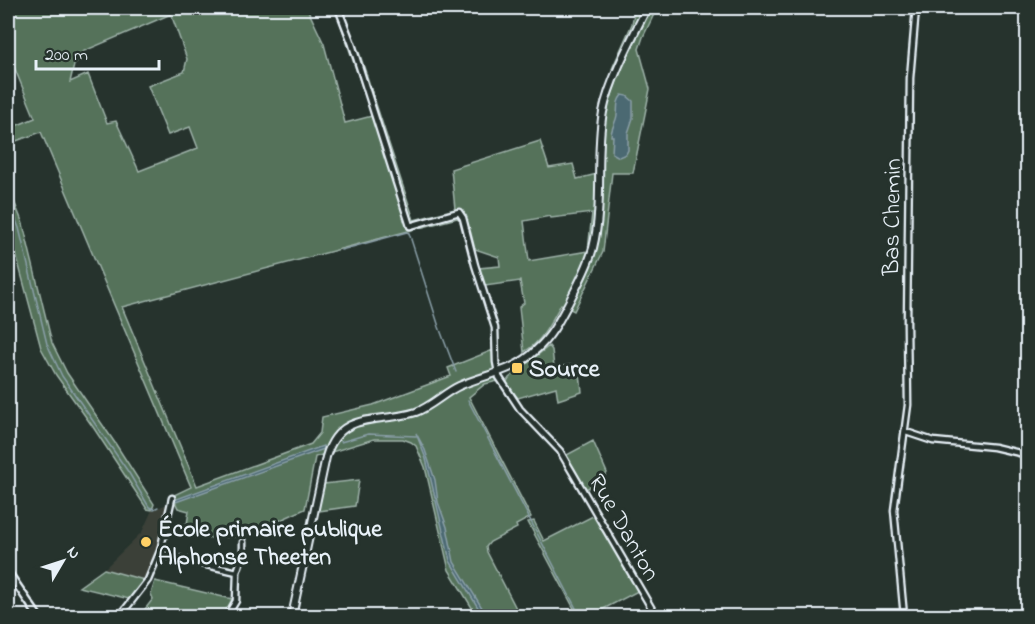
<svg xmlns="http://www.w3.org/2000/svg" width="1035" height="624" viewBox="0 0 1035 624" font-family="'Indie Flower',sans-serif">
<rect width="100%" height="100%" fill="#26332d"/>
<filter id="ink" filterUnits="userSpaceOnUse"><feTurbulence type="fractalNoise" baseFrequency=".0167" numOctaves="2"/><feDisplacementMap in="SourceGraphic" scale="12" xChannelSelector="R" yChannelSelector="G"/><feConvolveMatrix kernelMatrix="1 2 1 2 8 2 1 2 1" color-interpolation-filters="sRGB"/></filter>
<g filter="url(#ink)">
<path fill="#3a4138" d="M170 503 157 552 144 580 104 569 142 532 152 510Z"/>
<path fill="#54725a" stroke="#9eb2a9" stroke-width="1.5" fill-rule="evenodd" d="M8 8H307L324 44 345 123 372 116 335 8H341L360 55 414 220 455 209 451 169 540 141 549 168 573 164 577 179 601 173 605 114 620 73 612 69 632 24 635 8H657L643 37 639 49 650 89 633 173H612L603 252 600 258 574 311 561 304C551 322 543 341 524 352L519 307 524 303 520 281 485 286 479 268 500 266 499 257 469 247 461 220 457 218 122 307 197 486 311 444 320 433 322 417 373 405 451 376 448 368 493 350 494 367 498 381 485 384 469 397 531 517 516 525 517 528 490 542 486 547 487 552 520 616H477L449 570 425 467 416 446 411 442 403 439H374L315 457 305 509 245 536 209 538 172 530 179 524H187L189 511 178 508 172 496 191 487 41 132 8 144V129L35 118 8 52ZM171 14 187 59 184 72 148 86 168 135 190 127 198 148 139 171 116 121 107 123 88 74 70 82 74 65 84 51ZM592 213 588 251 529 261 524 221 550 216 551 218Z
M8 186 23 224 52 343 67 373 115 443 154 504 152 510 147 509 93 427 56 375 41 348 14 247 8 250V238L13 234 8 220Z
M549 346 552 350 554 367 579 364 582 392 558 400 556 387 518 398 506 383 509 378Z
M593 441 607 473 602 480 586 489 583 487 565 456Z
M359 480 355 506 318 511 324 484Z
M595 515 638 591 590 616H578L528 522 534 521 544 541Z
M104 569 144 580 129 599 79 587Z
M155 581 232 599 225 613 222 616H200L186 613 185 616H157L142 613 153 599 151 594Z"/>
<path fill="#4c6972" stroke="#8a9fa8" stroke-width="1.5" d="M622 95 627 96 633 101V118L628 133V150L626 154 619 157 612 153 613 136H611C611 128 616 123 617 115 618 107 616 102 622 95Z
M416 433 425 450 435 480 438 502 447 527 454 562 487 616H483L450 561 426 459Z
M323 446 324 449 173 503 174 500Z"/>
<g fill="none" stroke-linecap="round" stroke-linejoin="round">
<path stroke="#8a9fa8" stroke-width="1.5" d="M8 200 19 228 47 344 62 376 129 473 149 507 154 509 158 507
M341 250 407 232 409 233 439 327 456 372
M468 400 580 616
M341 442 368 434 416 436"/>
<g stroke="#e8f1f8" stroke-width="9">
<path id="minor" d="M338 8 352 44 410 226 459 212 463 218 475 265 495 328 496 362 499 377 520 409 560 451 656 616
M906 432 933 441 994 447 1028 455
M159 554 237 572
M73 615 82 614 93 616
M120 616 148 580 160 551 172 498
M227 616 236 601 237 572 243 554V542
M904 616 894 510 908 405 907 324 910 78 916 8"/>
</g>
<g stroke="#e8f1f8" stroke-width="10">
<path id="tertiary" d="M8 572 38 616"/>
</g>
<g stroke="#e8f1f8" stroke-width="10">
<path id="secondary" d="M292 616 326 457C340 409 380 424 416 412 432 406 444 393 459 386 486 374 514 372 536 350 551 337 560 319 569 302 578 284 588 267 593 248 604 204 595 156 603 112 609 81 633 36 647 8"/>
</g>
<use href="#minor" stroke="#26332d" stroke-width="4.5"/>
<use href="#tertiary" stroke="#26332d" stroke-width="5"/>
<use href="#secondary" stroke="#26332d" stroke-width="6"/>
</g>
</g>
<g fill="#ffd166" stroke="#26332d" stroke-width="2">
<rect x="511" y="362" width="12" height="12" rx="3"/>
<circle cx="146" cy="542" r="6"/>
</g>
<g text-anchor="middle" stroke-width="6" stroke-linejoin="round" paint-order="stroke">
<g font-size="24" fill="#e8f1f8" stroke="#26332d">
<text transform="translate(891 217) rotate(-89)" y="8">Bas Chemin</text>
<text transform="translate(625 527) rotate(60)" y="8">Rue Danton</text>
</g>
<g font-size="24" font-weight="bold" fill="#e8f1f8" stroke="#26332d" text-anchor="start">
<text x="529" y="376">Source</text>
<text x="158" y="536">École primaire publique<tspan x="158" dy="28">Alphonse Theeten</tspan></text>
</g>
</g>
<rect width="1035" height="624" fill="none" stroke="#26332d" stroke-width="30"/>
<rect x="15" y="15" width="1005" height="594" fill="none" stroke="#e8f1f8" stroke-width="2" filter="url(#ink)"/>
<g transform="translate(63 561) rotate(51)" stroke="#26332d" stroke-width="4.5" paint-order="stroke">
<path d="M0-4.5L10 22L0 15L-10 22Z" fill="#e8f1f8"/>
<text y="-9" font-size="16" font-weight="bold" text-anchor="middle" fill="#e8f1f8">N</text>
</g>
<path d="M36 60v9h123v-9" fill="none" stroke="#e8f1f8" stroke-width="3"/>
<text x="45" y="60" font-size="18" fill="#e8f1f8" stroke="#26332d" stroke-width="4.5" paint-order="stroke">200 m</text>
</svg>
